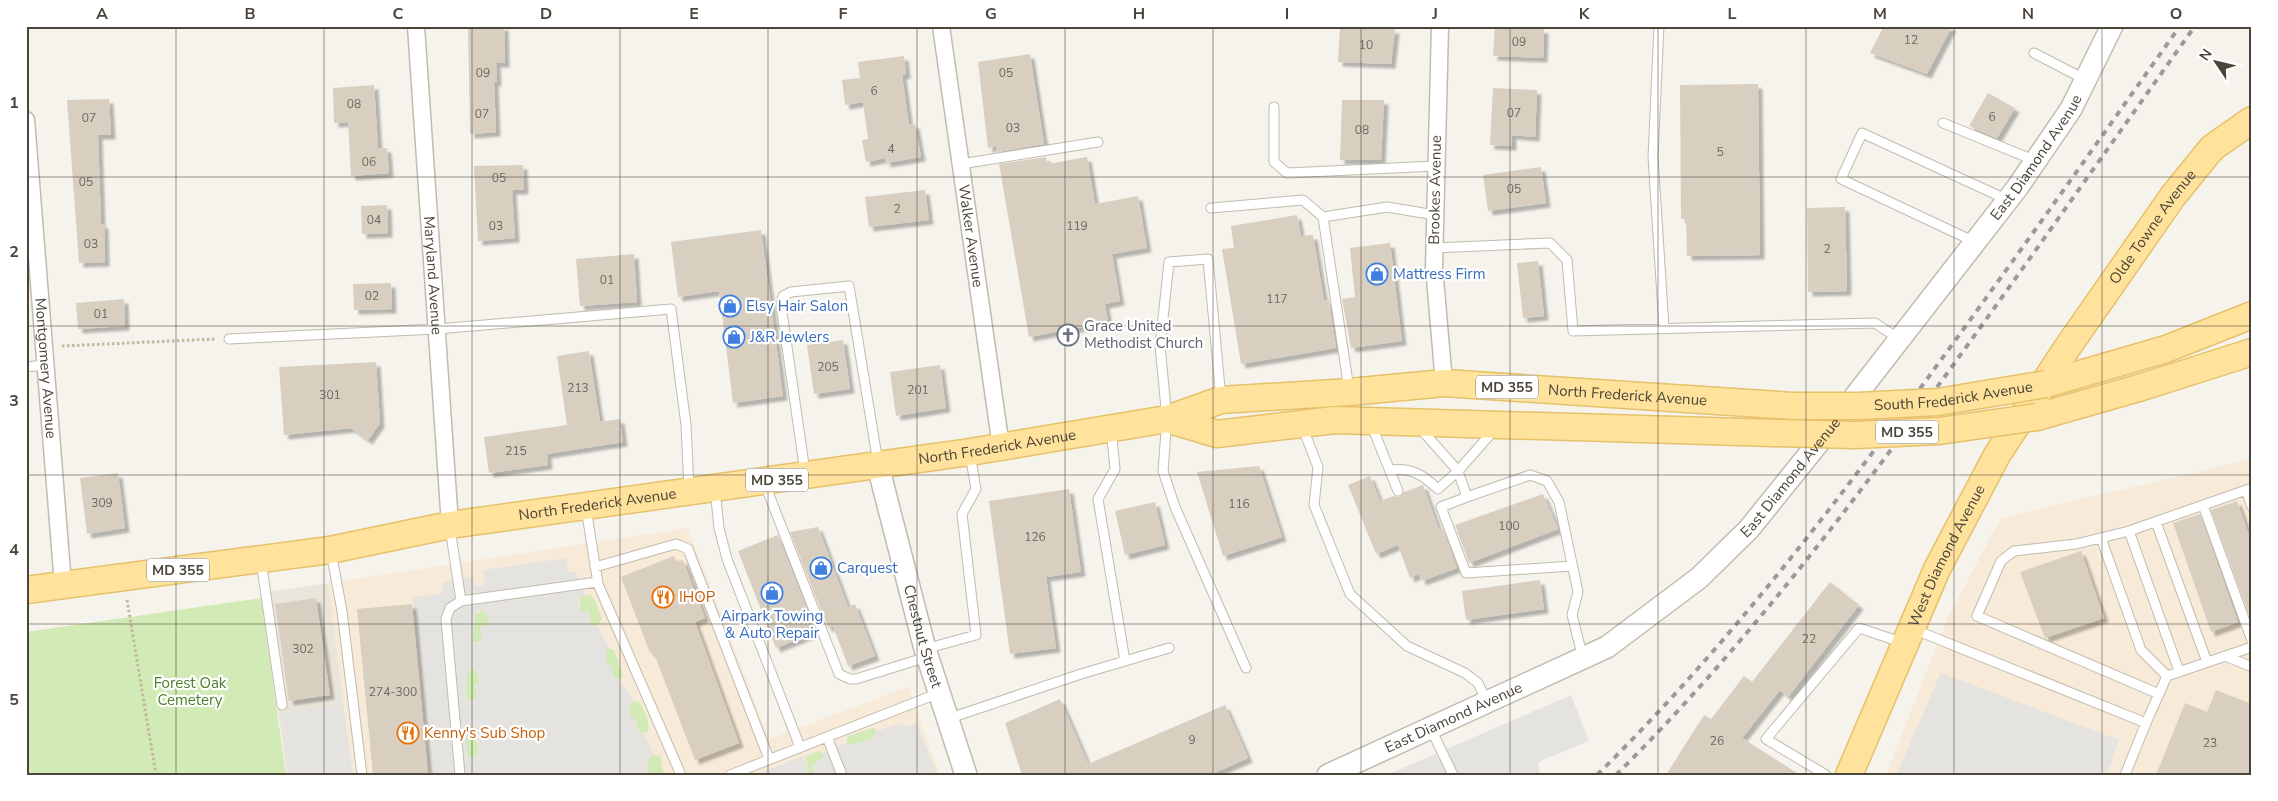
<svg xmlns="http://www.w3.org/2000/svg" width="2278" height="801" viewBox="0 0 2278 801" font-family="'Nunito Sans',sans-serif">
<defs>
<filter id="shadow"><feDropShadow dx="4.5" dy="4.5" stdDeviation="1" flood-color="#0004"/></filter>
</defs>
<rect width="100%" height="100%" fill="#f6f3ec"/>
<path fill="#eae5da" d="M328 583 353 775H287L262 593Z"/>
<path fill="#f7ead8" d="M2252 459V775H1886L1948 617 2001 518Z
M688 528 769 739 908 687 940 775H353L328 583Z"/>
<path fill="#d2eab5" d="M590 594 595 600 602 619 597 626 591 625 589 611 580 612V598Z
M261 598 286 775H26V632Z
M483 610 487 614 489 626 481 627 482 641 475 643 472 639 476 614Z
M609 648 614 650 622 673V678L619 680 613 677 611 665H607L606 652Z
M472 668 477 672 479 684 475 685 477 695 472 702 467 699C464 690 464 673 472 668Z
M632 702 638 701C644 708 652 725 647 732L639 733 635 719H631L629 707Z
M469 725 474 727 479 752 474 758 469 757C465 749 463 731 469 725Z
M873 728 878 732C874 740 855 747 847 744V738L849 736Z
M818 751 823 753 824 757 812 765 815 775H801L809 772 805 757Z
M660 755 664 775H649L647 760 651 756Z"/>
<path fill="#e5e3e0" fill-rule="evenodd" d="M566 558 568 571 576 572 585 595 579 599 580 612 589 611 591 625 597 626 609 648 606 652 607 665H611L613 677 619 680 634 701 629 707 631 719 635 718 638 732 644 733 654 755 647 760 649 775H430L413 597 440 594 443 590 442 582 473 577 475 585 481 586 484 583 483 570ZM478 610 486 611 489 626 480 627 482 641 477 644 472 639 476 614ZM472 668 477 672 479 684 475 685 477 695 472 702 467 699 465 693 467 676ZM471 725 476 730 479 752 474 758 469 757 467 753 466 729Z
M1941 673 2119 740 2107 775H1896Z
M1571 695 1589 741 1538 762 1540 775H1387Z
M343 704 353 775H289L281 713Z
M900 723 905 727 917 723 937 775H815L812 765 823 759V753L846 743 851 745 874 738 877 731Z
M803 756 809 772 801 775H755Z"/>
<path fill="#d8cfc1" filter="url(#shadow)" d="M468 26H504L505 63H496L497 82H494L496 132 470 134Z
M1340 26 1395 29 1391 64 1338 62Z
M1495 26 1544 29 1543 58 1493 56Z
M1884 26H1952L1927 74 1870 53Z
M1030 54 1044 144 997 152 996 146 988 148 978 62Z
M904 56 906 74 902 75 909 125 915 124 921 157 886 163 885 158 866 162 862 140 868 139 863 102 845 105 842 80 860 78 858 62Z
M1758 84 1760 255 1687 256 1686 219H1681L1680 85Z
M374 85 378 148H387L389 173 351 176 348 122 334 123 333 88Z
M1493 88 1537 90 1535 137 1512 135V146L1490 145Z
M1988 93 2015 108 1997 138 1969 126Z
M109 99 111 135H98L101 224H104L105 262 79 263 67 100Z
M1342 100H1384L1381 160H1340Z
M1046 157 1047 164 1087 157 1095 204 1138 196 1147 248 1112 254 1120 301 1105 304 1108 322 1029 337 999 164Z
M523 165 524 190H512L515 238 478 241 474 166Z
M1541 167 1546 203 1488 211 1483 175Z
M925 190 929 220 869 227 865 197Z
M387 205 388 233 362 234 361 206Z
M1845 207 1847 291 1808 292 1807 208Z
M1297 215 1301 236 1313 235 1324 301 1329 300 1336 348 1241 364 1222 249 1234 248 1231 226Z
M761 230 783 396 733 403 719 291 678 297 671 242Z
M1390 243 1402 341 1351 348 1342 299 1355 297 1350 248Z
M634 254 637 302 580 306 576 259Z
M1538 261 1544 316 1523 318 1517 263Z
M391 283 392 309 354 310 353 284Z
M124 299 125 326 78 329 76 303Z
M843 340 850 389 814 394 807 345Z
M589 351 600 422 620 419 623 442 547 454 548 465 489 473 484 437 567 425 557 356Z
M376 362 380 423 368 440 351 428 284 435 279 367Z
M940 365 946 408 896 416 890 372Z
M1259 466 1282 537 1223 556 1197 472Z
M118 473 125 528 87 534 80 478Z
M1370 476 1380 501 1394 496 1400 497 1404 492 1423 485 1439 530 1443 529 1457 568 1422 581 1419 574 1410 578 1398 545 1376 554 1348 485Z
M1069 489 1081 572 1046 577 1056 648 1010 654 989 501Z
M1543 494 1558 529 1469 563 1455 525Z
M2237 501 2252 544 2250 618 2211 510Z
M1155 502 1165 545 1125 555 1115 511Z
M2200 514 2238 622 2211 632 2173 523Z
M818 527 848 607 855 604 875 656 848 666 833 626 828 628 790 532Z
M778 535 816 632 776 648 738 551Z
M2081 551 2104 618 2045 638 2020 572Z
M674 556 676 563 683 560 705 618 695 622 739 743 695 760 653 651 650 653 621 577Z
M1540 580 1544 609 1466 620 1462 591Z
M1830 582 1859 605 1788 697 1780 690 1742 738 1800 775H1666L1704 715 1711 719 1744 676 1752 682Z
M316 598 330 695 289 701 275 604Z
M412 604 428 775H373L357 609Z
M2216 690 2252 704V775H2156L2185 703 2207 712Z
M1060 699 1088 764 1225 705 1248 758 1210 775H1022L1005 723Z"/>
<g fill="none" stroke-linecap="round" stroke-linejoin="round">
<g stroke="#c2bbae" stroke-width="11">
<path id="service" d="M1659 26 1653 157 1664 328
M2034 53 2086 80
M1274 107V162L1287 173 1436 166
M1943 123 2036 161
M961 164 1098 142
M1211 208 1303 200 1323 217
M1975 242 1841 179 1862 133 2008 200
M1434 248 1550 243 1567 260 1573 331 1875 323 1899 339
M229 339 437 329 671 309 686 425 689 489
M26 367 45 365
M1349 389 1323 217 1387 207 1435 215
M1221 399 1208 259 1169 262 1160 346 1167 419 1163 471 1175 507 1246 668
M1371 424 1398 491
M1302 426 1318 467 1314 505 1350 594 1407 646 1465 673 1478 683 1487 703
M1420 428 1458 471 1467 497 1530 475 1547 481 1559 502 1578 592 1572 615 1583 658
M1111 429 1115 469 1098 499 1125 661
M1390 470C1411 467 1423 475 1438 489L1458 471 1495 429
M805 472 781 305 783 296 791 292 849 286 878 463
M764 482 839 674 850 679H856L927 657
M715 489 719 528 727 559 800 747
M2246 490 2252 507
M1467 497 1441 507 1466 573 1572 566
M2203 505 2252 641
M586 508 598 584 681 775
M2156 522 2207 662
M450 528 461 601
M2129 531 2179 671
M2101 538 2141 650 2167 676
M331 552 342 611 362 775
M261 561 282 705
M595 567 676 544 688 549 769 759
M1913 629 2146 723 2125 775
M925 649 976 635 962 514 976 489 970 454
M2225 656 2252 667
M2159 694 1977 616 2001 561 2014 551 2076 544 2129 531 2252 488
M947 719 1081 674 1169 648
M2146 723 2167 676 2252 647
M1431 729 1453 775
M827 737 842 775
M460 775 446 619 450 608 461 601 597 582
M730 775 939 693
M1826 775 1766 739 1859 628 1904 643"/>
</g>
<g stroke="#c2bbae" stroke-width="19">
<g id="minor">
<path id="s1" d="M416 26 450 525"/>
<path id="s2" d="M941 26 1001 447"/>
<path d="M1440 26 1434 267 1444 383"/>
<path id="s3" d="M26 120 63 585"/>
</g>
</g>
<g stroke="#c2bbae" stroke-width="24">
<g id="tertiary">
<path id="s4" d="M878 466 925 649 966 775"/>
<path id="s5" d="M1328 775 1607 647 1699 578 1749 529 1836 421 2017 188 2071 109 2112 26"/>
</g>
</g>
<g stroke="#e6c16a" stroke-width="29">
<g id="primary">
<path d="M2046 384 2166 349 2252 315"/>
<path d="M2037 417 2142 387 2252 352"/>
<path d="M1167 419 1217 434 1335 420 1775 433"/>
<path id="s6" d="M26 590 330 550 450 525 970 452 1167 419 1221 400 1350 392 1444 383 1793 406"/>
<path id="s7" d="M1849 775 1937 569 1997 455 2067 348 2173 196 2212 148 2252 120"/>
</g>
</g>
<path stroke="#c4b79f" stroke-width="3" stroke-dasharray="2.5 2.5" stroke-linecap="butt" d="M62 346 216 339
M127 600 156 775"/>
<use href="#service" stroke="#fff" stroke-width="9"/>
<use href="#minor" stroke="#fff" stroke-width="16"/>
<use href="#tertiary" stroke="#fff" stroke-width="21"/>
<use href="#primary" stroke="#ffe39c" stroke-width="26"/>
<path stroke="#9a9a9a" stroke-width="4" stroke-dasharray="6 6" stroke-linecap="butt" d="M1597 775C1725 649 1833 508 1938 364 2020 252 2100 139 2180 26
M1616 775C1738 654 1842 518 1943 379 2028 262 2111 144 2195 26"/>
<g stroke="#e6c16a" stroke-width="29" stroke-linecap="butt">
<g id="primary-bridge">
<path id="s8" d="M1793 406H1858L1938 402 2046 384"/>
<path d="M1775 433 1856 435 1939 431 2037 417"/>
</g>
</g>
<use href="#primary-bridge" stroke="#ffe39c" stroke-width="26"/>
</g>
<path fill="none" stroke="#4b4439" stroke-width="1" stroke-opacity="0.55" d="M176 26V775M324 26V775M472 26V775M620 26V775M768 26V775M917 26V775M1065 26V775M1213 26V775M1361 26V775M1510 26V775M1658 26V775M1806 26V775M1954 26V775M2102 26V775M26 177H2252M26 326H2252M26 475H2252M26 624H2252"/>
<defs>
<g id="shop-ring" transform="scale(1.125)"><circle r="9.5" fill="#fff" stroke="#3f7fe0" stroke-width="1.5"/><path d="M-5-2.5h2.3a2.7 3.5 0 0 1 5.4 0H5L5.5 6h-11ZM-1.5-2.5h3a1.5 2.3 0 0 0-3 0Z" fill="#3f7fe0"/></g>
<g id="church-ring" transform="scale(1.125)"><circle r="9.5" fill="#fff" stroke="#6b7280" stroke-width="1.5"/><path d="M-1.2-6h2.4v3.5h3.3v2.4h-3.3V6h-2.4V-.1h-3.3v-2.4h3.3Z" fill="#6b7280"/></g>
<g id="restaurant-ring" transform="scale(1.125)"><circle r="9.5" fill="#fff" stroke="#e8710a" stroke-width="1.5"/><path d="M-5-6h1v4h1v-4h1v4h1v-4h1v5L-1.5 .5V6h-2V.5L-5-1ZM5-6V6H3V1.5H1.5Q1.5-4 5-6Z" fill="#e8710a"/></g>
</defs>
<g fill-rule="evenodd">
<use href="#shop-ring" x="1377" y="274"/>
<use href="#shop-ring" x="730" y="306"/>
<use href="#church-ring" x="1068" y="335"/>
<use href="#shop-ring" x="734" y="337"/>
<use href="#shop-ring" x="821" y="568"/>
<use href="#shop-ring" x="772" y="593"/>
<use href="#restaurant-ring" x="663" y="597"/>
<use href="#restaurant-ring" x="408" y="733"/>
</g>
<g text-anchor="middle" stroke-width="4.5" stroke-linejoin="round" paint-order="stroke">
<g font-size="12" fill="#6e675b">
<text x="1911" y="44">12</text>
<text x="1519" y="46">09</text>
<text x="1366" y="49">10</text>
<text x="483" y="77">09</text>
<text x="1006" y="77">05</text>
<text x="874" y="95">6</text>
<text x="354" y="108">08</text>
<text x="1514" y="117">07</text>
<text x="482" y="118">07</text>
<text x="1992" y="121">6</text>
<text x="89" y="122">07</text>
<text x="1013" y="132">03</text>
<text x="1362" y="134">08</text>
<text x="891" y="153">4</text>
<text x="1720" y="156">5</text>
<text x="369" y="166">06</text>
<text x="499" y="182">05</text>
<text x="86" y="186">05</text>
<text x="1514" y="193">05</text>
<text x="897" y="213">2</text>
<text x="374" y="224">04</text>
<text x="496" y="230">03</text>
<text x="1077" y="230">119</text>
<text x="91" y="248">03</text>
<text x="1827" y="253">2</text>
<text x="607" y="284">01</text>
<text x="372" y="300">02</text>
<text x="1277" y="303">117</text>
<text x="101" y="318">01</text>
<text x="828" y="371">205</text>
<text x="578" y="392">213</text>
<text x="918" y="394">201</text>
<text x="330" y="399">301</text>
<text x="516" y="455">215</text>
<text x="102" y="507">309</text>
<text x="1239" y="508">116</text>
<text x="1509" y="530">100</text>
<text x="1035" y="541">126</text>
<text x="1809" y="643">22</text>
<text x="303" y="653">302</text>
<text x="393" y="696">274-300</text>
<text x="1192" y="744">9</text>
<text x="1717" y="745">26</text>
<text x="2210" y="747">23</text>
</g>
<g fill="#fff" stroke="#817c74" stroke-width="1">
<rect x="1476" y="375.5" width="62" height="23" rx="4"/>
<rect x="1876" y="420.5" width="62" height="23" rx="4"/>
<rect x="746" y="468.5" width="62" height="23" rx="4"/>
<rect x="147" y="558.5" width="62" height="23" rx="4"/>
</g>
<g font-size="14" font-weight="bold" fill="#4b4439">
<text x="1507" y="392">MD 355</text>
<text x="1907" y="437">MD 355</text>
<text x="777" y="485">MD 355</text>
<text x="178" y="575">MD 355</text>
</g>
<g font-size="15" fill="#4b4439" stroke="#fff">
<text dy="5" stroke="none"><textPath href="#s5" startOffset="962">East Diamond Avenue</textPath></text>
<text transform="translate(1435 190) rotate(-89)" y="5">Brookes Avenue</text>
<text dy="5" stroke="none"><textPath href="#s7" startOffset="629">Olde Towne Avenue</textPath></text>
<text dy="5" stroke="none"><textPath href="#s2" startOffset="212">Walker Avenue</textPath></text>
<text dy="5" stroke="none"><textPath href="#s1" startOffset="250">Maryland Avenue</textPath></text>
<text dy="5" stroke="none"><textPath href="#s3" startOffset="249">Montgomery Avenue</textPath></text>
<text dy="5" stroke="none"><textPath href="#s6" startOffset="1619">North Frederick Avenue</textPath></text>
<text dy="5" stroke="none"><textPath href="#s8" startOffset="161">South Frederick Avenue</textPath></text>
<text dy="5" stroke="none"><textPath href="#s6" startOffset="982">North Frederick Avenue</textPath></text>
<text dy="5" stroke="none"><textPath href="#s5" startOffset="558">East Diamond Avenue</textPath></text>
<text dy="5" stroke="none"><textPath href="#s6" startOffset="578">North Frederick Avenue</textPath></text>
<text dy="5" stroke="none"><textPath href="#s7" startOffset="240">West Diamond Avenue</textPath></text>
<text dy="5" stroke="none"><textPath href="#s4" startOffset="176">Chestnut Street</textPath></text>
<text dy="5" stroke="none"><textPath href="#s5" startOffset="138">East Diamond Avenue</textPath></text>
</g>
<g font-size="15" fill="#366cbe" stroke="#fff" text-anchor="start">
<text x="1393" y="279">Mattress Firm</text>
<text x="746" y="311">Elsy Hair Salon</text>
<text x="750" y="342">J&amp;R Jewlers</text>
<text x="837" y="573">Carquest</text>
<text x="772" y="621" text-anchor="middle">Airpark Towing<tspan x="772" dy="17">&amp; Auto Repair</tspan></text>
</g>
<g font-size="15" fill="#5b616d" stroke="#fff" text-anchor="start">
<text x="1084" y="331">Grace United<tspan x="1084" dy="17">Methodist Church</tspan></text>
</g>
<g font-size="15" fill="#c56008" stroke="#fff" text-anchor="start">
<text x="679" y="602">IHOP</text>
<text x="424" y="738">Kenny's Sub Shop</text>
</g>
<g font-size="15" fill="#4a7f2a" stroke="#fff">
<text x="190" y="688">Forest Oak<tspan x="190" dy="17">Cemetery</tspan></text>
</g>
</g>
<rect width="2278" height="801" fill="none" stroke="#ffffff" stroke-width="55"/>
<g transform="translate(2216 62) rotate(305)" stroke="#ffffff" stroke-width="4" paint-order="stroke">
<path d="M0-4L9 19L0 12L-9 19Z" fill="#4b4439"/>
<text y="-8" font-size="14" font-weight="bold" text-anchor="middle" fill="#4b4439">N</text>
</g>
<rect x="28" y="28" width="2222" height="746" fill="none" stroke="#4b4439" stroke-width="2"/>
<g font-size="16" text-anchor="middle" font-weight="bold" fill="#4b4439">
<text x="102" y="19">A</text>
<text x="250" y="19">B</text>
<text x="398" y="19">C</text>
<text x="546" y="19">D</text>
<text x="694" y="19">E</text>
<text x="843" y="19">F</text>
<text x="991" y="19">G</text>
<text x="1139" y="19">H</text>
<text x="1287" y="19">I</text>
<text x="1435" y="19">J</text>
<text x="1584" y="19">K</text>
<text x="1732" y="19">L</text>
<text x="1880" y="19">M</text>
<text x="2028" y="19">N</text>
<text x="2176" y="19">O</text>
<text x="14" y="108">1</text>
<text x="14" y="257">2</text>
<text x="14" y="406">3</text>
<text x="14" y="555">4</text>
<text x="14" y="705">5</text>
</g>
</svg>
